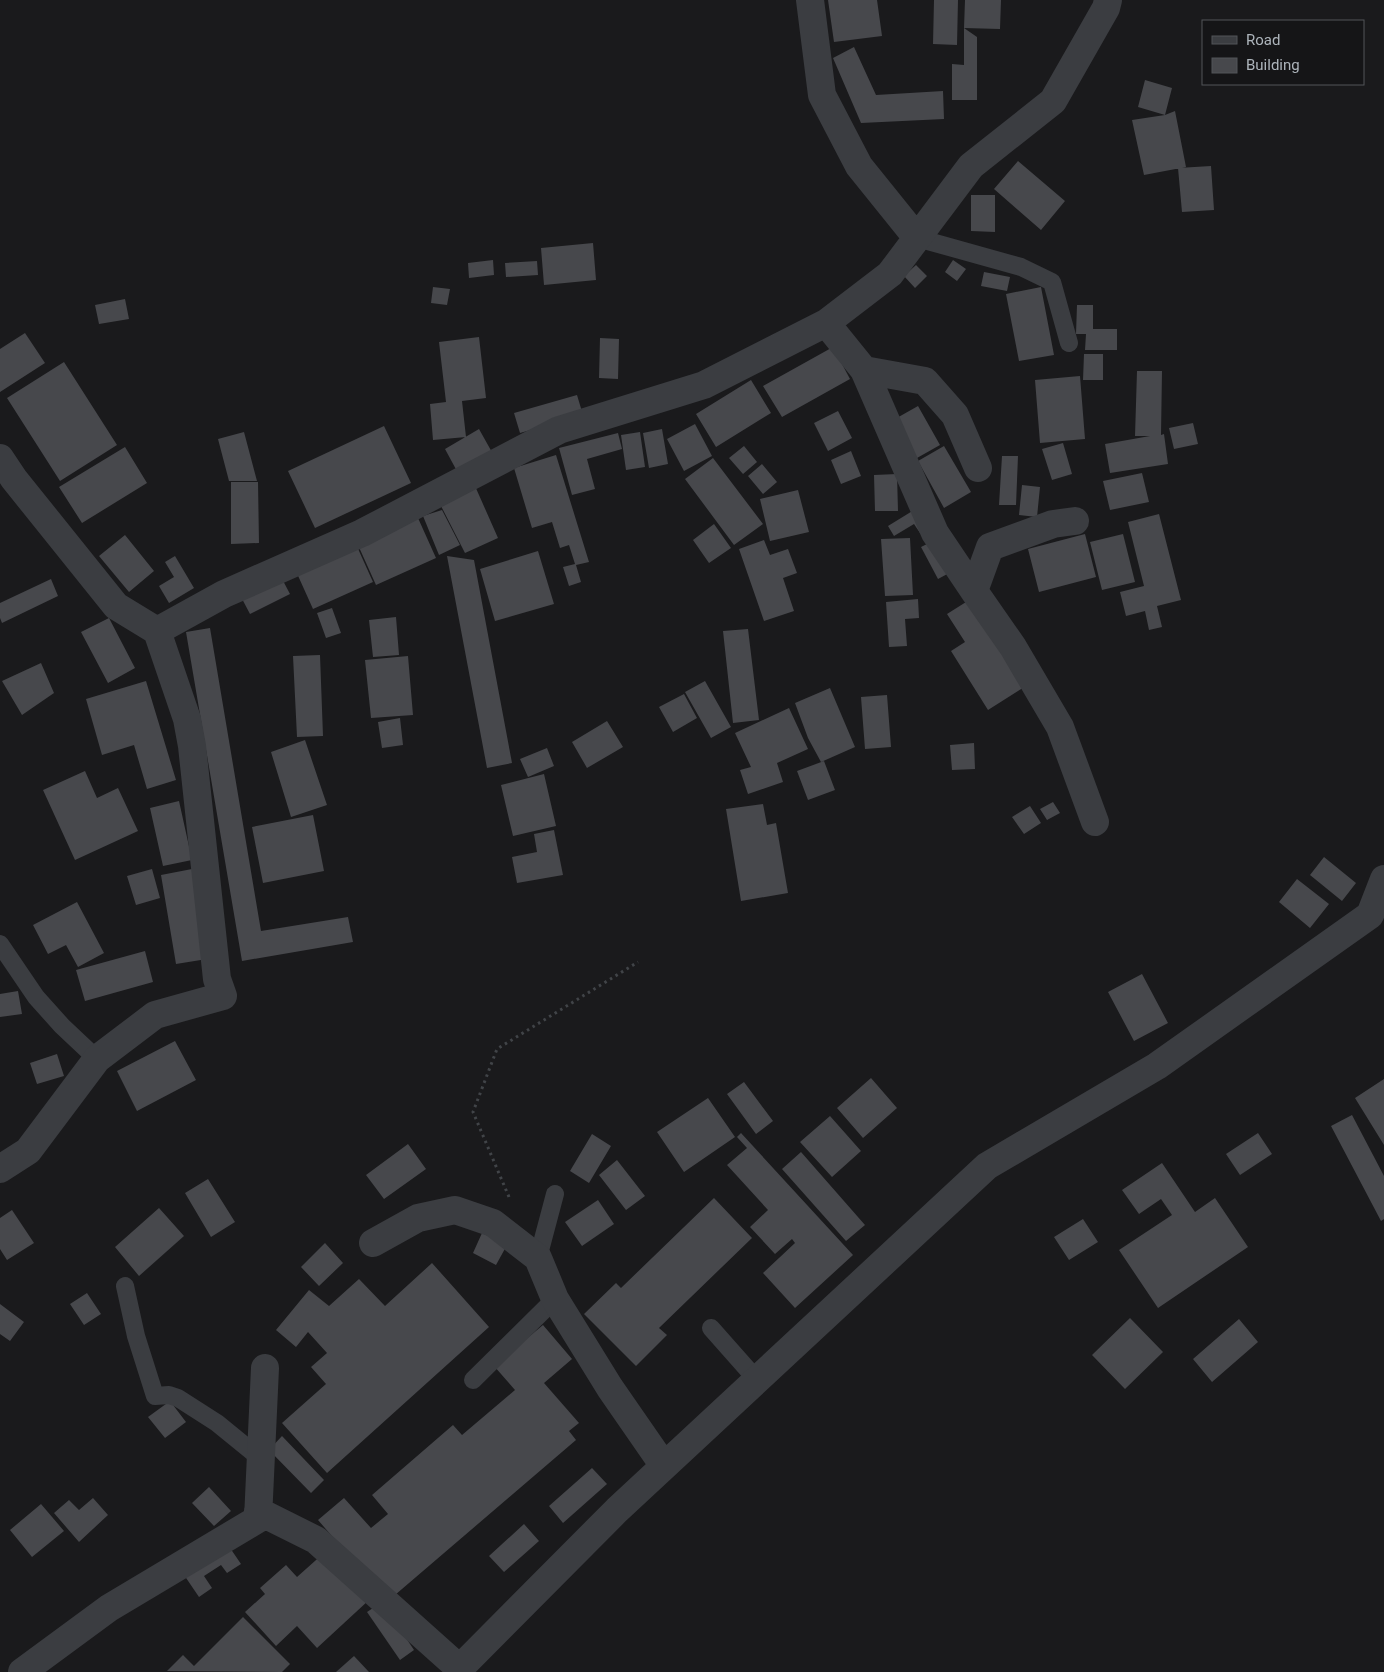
<svg xmlns="http://www.w3.org/2000/svg" width="1384" height="1672" viewBox="0 0 1384 1672" font-family="Roboto,sans-serif">
<rect width="100%" height="100%" fill="#1a1a1c"/>
<path fill="#47484c" d="M828 0H877L882 36 834 42Z
M934 0H958L957 45 933 44Z
M965 0H1001L1000 29 964 28Z
M964 28 977 37V100H952V64L964 65Z
M854 47 876 95 943 91 944 119 861 123 833 58Z
M1145 80 1172 88 1165 115 1138 107Z
M1175 111 1186 167 1144 175 1132 120 1165 115Z
M1018 161 1065 201 1041 230 994 189Z
M1211 166 1214 210 1182 212 1178 168Z
M971 195H995V232L971 231Z
M593 243 596 280 544 285 541 248Z
M493 260 494 275 469 278 468 263Z
M953 260 966 269 957 281 945 272Z
M537 261 538 275 506 277 505 263Z
M916 265 927 276 915 288 904 276Z
M984 272 1010 277 1007 291 981 286Z
M433 287 450 289 447 305 431 303Z
M1041 287 1054 355 1019 361 1006 294Z
M125 299 129 319 99 324 95 305Z
M1077 305H1093V329H1117V350H1085L1086 334H1076Z
M25 333 45 363 0 392V349Z
M479 337 486 398 462 401 466 437 433 440 430 404 446 402 439 342Z
M600 338 619 339 618 379 599 378Z
M833 347 850 379 782 417 763 386Z
M1084 354H1103V380H1083Z
M64 362 117 445 60 481 7 398Z
M1137 371H1162L1161 435 1164 434 1168 464 1110 473 1105 444 1150 436H1135Z
M1080 376 1085 439 1040 443 1035 380Z
M751 380 771 413 716 447 696 414Z
M577 395 583 415 520 433 514 413Z
M918 406 940 445 917 458 895 419Z
M838 411 852 438 828 451 814 423Z
M1193 423 1198 444 1174 449 1169 428Z
M695 424 712 456 684 471 667 439Z
M384 426 411 483 315 528 288 471Z
M479 429 493 454 458 473 445 449Z
M662 429 668 464 649 468 643 433Z
M244 432 257 481H229L218 439Z
M640 432 645 467 626 470 621 435Z
M618 433 622 449 587 459 595 489 572 495 559 448Z
M1063 443 1072 474 1052 480 1042 449Z
M744 446 757 462 743 474 729 458Z
M944 446 971 492 944 508 918 461Z
M125 447 147 483 82 523 59 487Z
M851 451 861 476 841 484 831 460Z
M556 455 589 562 576 565 581 582 569 586 563 567 575 564 569 545 560 548 552 522 532 528 514 468Z
M1002 456H1018L1016 505H999Z
M713 458 763 524 734 545 685 479Z
M762 464 777 482 763 494 748 476Z
M1142 473 1149 502 1110 510 1103 481Z
M897 474 898 511H875L874 475Z
M231 482H258L259 543 231 544Z
M1022 485 1040 487 1037 517 1019 515Z
M475 486 498 538 465 553 440 504Z
M798 490 809 532 770 541 760 499Z
M442 510 460 545 439 555 423 516Z
M914 510 926 529 920 533 914 524 894 536 888 526Z
M1159 514 1181 600 1157 606 1162 627 1149 630 1145 611 1126 616 1120 592 1144 586 1128 522Z
M418 518 436 558 376 585 358 545Z
M714 524 731 548 709 563 693 540Z
M1085 534 1096 577 1039 592 1028 549Z
M1123 534 1135 582 1102 590 1090 542Z
M125 535 154 571 129 592 99 556Z
M910 538 913 595 885 596 881 539Z
M764 540 770 555 788 549 797 573 783 578 794 611 764 621 739 549Z
M935 540 951 572 938 579 921 547Z
M355 542 373 582 313 609 295 569Z
M538 551 554 604 495 621 480 569Z
M175 556 194 588 169 603 159 586 174 577 165 562Z
M447 556 474 560 512 763 487 768Z
M280 575 290 594 250 614 240 595Z
M51 579 58 596 2 623 0 618V603Z
M974 597 1029 684 988 710 951 651 965 642 947 614Z
M918 599 919 618 905 619 907 646 889 647 886 602Z
M332 608 341 633 326 638 317 613Z
M396 617 399 655 373 657 369 620Z
M109 618 135 668 108 683 81 632Z
M210 628 261 931 348 917 353 942 242 961 186 632Z
M748 629 759 720 733 723 723 631Z
M320 655 323 736 297 737 293 656Z
M408 656 413 715 371 718 365 660Z
M41 663 54 693 22 715 2 681Z
M146 681 176 780 147 789 134 745 102 755 86 699Z
M705 681 731 727 711 738 685 692Z
M830 688 855 747 821 762 808 738 795 703Z
M684 694 697 718 673 732 659 707Z
M887 695 891 747 865 749 861 697Z
M789 708 808 749 777 763 783 782 748 794 740 770 751 767 735 733Z
M400 718 403 745 382 748 378 722Z
M607 721 623 747 587 768 572 742Z
M305 740 327 805 291 817 271 752Z
M974 743 975 769 952 770 950 745Z
M547 748 554 766 528 777 520 759Z
M824 761 835 790 808 800 797 771Z
M85 771 97 798 118 788 138 831 75 860 43 790Z
M544 774 556 826 513 836 501 785Z
M179 801 192 860 163 866 150 808Z
M1053 802 1060 813 1047 820 1040 809Z
M763 804 767 825 776 823 788 893 741 901 726 809Z
M1030 806 1041 823 1024 834 1012 817Z
M313 815 324 871 263 883 252 827Z
M554 830 563 875 517 883 512 857 537 852 534 834Z
M1324 857 1356 883 1342 901 1310 875Z
M152 869 160 898 136 905 127 876Z
M192 869 207 959 176 964 161 875Z
M1297 879 1329 904 1310 928 1279 902Z
M77 902 104 953 78 967 66 945 48 954 33 925Z
M145 951 153 982 85 1001 76 970Z
M1142 974 1168 1023 1134 1041 1108 992Z
M18 991 22 1014 0 1017V994Z
M175 1041 196 1080 137 1111 117 1071Z
M57 1054 64 1076 37 1084 30 1063Z
M871 1078 897 1108 863 1138 837 1108Z
M1384 1079V1145L1355 1098Z
M744 1082 773 1121 756 1134 727 1094Z
M708 1098 735 1137 684 1172 657 1132Z
M1352 1115 1384 1176V1219L1381 1221 1331 1126Z
M830 1116 861 1151 832 1177 800 1142Z
M741 1133 853 1255 795 1308 763 1273 795 1243 792 1239 775 1254 750 1227 768 1210 727 1165 747 1148 737 1137Z
M1258 1133 1272 1154 1240 1175 1226 1154Z
M592 1134 611 1146 589 1183 570 1171Z
M408 1144 426 1169 384 1199 366 1175Z
M801 1152 865 1225 846 1241 782 1169Z
M617 1160 645 1196 626 1210 599 1175Z
M1162 1163 1195 1212 1215 1198 1248 1247 1158 1308 1119 1250 1172 1215 1161 1199 1139 1214 1122 1190Z
M208 1179 235 1222 211 1237 185 1193Z
M714 1198 752 1238 659 1328 667 1335 636 1366 584 1314 616 1283 621 1288Z
M598 1200 614 1224 582 1246 565 1222Z
M159 1208 184 1236 139 1276 115 1247Z
M12 1210 34 1243 7 1260 0 1249V1218Z
M1083 1219 1098 1242 1069 1260 1054 1237Z
M482 1233 507 1245 496 1265 473 1253Z
M325 1243 343 1263 319 1286 301 1267Z
M432 1263 489 1327 327 1473 282 1423 326 1384 311 1367 327 1353 308 1332 296 1347 276 1330 309 1290 329 1306 359 1279 385 1306Z
M87 1293 101 1314 84 1325 70 1304Z
M0 1304 24 1322 10 1341 0 1334Z
M1130 1318 1163 1352 1125 1389 1092 1355Z
M1239 1319 1258 1342 1212 1382 1193 1359Z
M543 1325 572 1359 544 1383 579 1423 569 1431 576 1440 388 1601 318 1520 344 1498 371 1528 388 1514 372 1495 453 1425 462 1435 515 1390 494 1366Z
M170 1401 186 1422 165 1438 148 1417Z
M282 1436 324 1480 311 1493 269 1450Z
M592 1468 607 1484 563 1523 549 1506Z
M209 1487 231 1511 214 1526 192 1503Z
M93 1498 108 1515 79 1542 54 1513 69 1500 79 1510Z
M41 1504 64 1531 32 1557 10 1530Z
M524 1524 539 1541 504 1572 489 1556Z
M226 1542 241 1564 227 1573 221 1565 204 1576 212 1588 199 1597 182 1572Z
M325 1552 369 1600 317 1648 297 1626 276 1646 245 1612 265 1594 260 1588 286 1565 297 1577Z
M382 1602 414 1650 400 1660 367 1612Z
M243 1617 290 1664 282 1672 167 1671 183 1655 194 1666Z
M354 1656 369 1672H336Z"/>
<g fill="none" stroke-linecap="round" stroke-linejoin="round">
<path stroke="#414448" stroke-width="3" stroke-dasharray="2.5 4" stroke-linecap="butt" d="M509 1197 473 1112 497 1049 638 962"/>
<path stroke="#3b3d41" stroke-width="18" d="M917 238 1021 267 1052 282 1069 343
M0 944 36 997 62 1026 97 1059
M538 1258 555 1194
M125 1286 136 1336 155 1396 169 1395 178 1398 217 1423 260 1458
M711 1328 757 1380
M473 1380 555 1299"/>
<path stroke="#3b3d41" stroke-width="28" d="M810 0 822 95 859 166 917 238
M826 323 864 370 935 533 974 591 990 547 1053 524 1075 521
M864 370 925 381 955 415 978 468
M0 458 14 479 116 606 157 631 187 719 192 746 217 979 223 996 155 1015 97 1059 28 1151 0 1169
M974 591 1013 647 1060 727 1095 822
M157 631 224 594 362 533 559 430 704 385 826 323 890 274 971 166 1053 101 1106 8 1108 0
M373 1243 418 1218 455 1210 493 1223 538 1258 555 1299 610 1388 664 1466
M258 1511 316 1540 459 1668
M22 1672 109 1608 258 1519 265 1368
M456 1672 617 1510 987 1166 1157 1066 1370 915 1384 879"/>
</g>
<rect x="1202" y="20" width="162" height="65" fill="#151517" stroke="#525559"/>
<rect x="1212" y="36" width="25" height="8" fill="#3b3d41" stroke="#525559"/>
<text x="1246" y="45" font-size="15" fill="#adb4bb">Road</text>
<rect x="1212" y="58" width="25" height="15" fill="#47484c" stroke="#525559"/>
<text x="1246" y="70" font-size="15" fill="#adb4bb">Building</text>
</svg>
